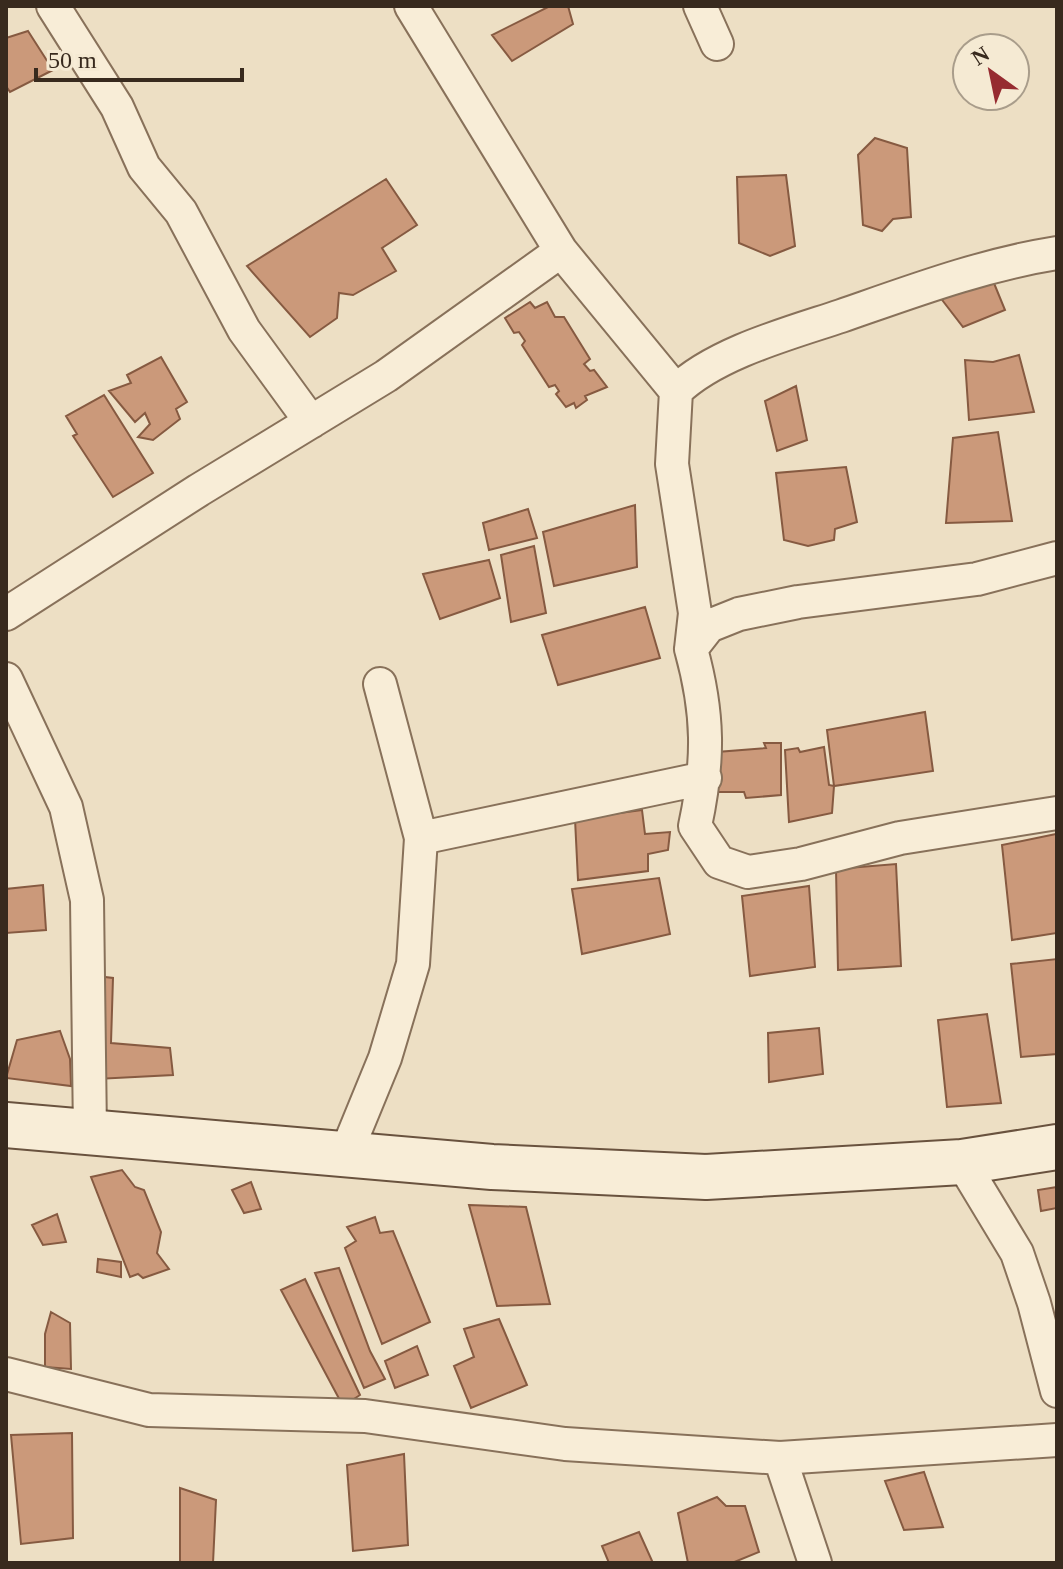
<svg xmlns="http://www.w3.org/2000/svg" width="1063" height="1569" viewBox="0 0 1063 1569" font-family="Georgia,serif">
<rect width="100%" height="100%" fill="#eddfc4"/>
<path fill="#cb997a" stroke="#865a41" stroke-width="2" d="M550 6H568L573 24 512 61 492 35Z
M28 31 53 70 10 92 6 86V38Z
M875 138 907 148 911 217 893 219 882 231 863 225 858 155Z
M786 175 795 246 770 256 739 243 737 177Z
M386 179 417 225 382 248 396 271 353 295 339 293 337 318 310 337 247 266Z
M989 271 1005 310 963 327 936 292Z
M530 302 535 308 547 302 555 317H564L590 359 584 364 590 371 594 370 607 387 585 396 587 400 576 408 574 403 566 407 556 394 559 391 555 385 549 387 522 345 525 341 519 332 514 333 505 318Z
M1019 355 1034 412 969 420 965 360 993 362Z
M161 357 187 402 176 409 180 419 153 440 138 437 150 424 145 413 135 422 109 391 131 383 127 375Z
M796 386 807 440 777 451 765 401Z
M104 395 153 473 113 497 73 436 77 434 66 416Z
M998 432 1012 521 946 523 953 438Z
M846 467 857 522 835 529 834 540 808 546 784 540 776 473Z
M635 505 637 567 554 586 543 532Z
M528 509 537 538 489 550 483 523Z
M534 546 546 613 511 622 501 555Z
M489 560 500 598 440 619 423 574Z
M645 607 660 658 558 685 542 635Z
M925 712 933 771 834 786 827 730Z
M764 743H781V795L746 798 744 792H718L717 752 766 748Z
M824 747 829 785 834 786 832 813 789 822 785 750 798 748 800 752Z
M642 810 645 834 670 832 668 850 648 854V871L578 880 575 819Z
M1056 834 1057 933 1012 940 1002 845Z
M896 864 901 966 838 970 836 869Z
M659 878 670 934 582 954 572 889Z
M43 885 46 930 6 933V889Z
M809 886 815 967 750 976 742 896Z
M1057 959V1054L1021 1057 1011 964Z
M88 975 113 978 111 1043 170 1048 173 1075 77 1080Z
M987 1014 1001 1103 947 1107 938 1020Z
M819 1028 823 1074 769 1082 768 1033Z
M60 1031 70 1059 71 1086 6 1078 17 1040Z
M122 1170 135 1187 144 1190 161 1232 157 1253 169 1269 143 1278 138 1274 130 1277 91 1177Z
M251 1182 261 1209 244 1213 232 1190Z
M1057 1187V1208L1041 1211 1038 1190Z
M469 1205 526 1207 550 1304 497 1306Z
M57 1214 66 1242 43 1245 32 1225Z
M375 1217 380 1233 393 1231 430 1322 382 1344 345 1248 356 1241 347 1227Z
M98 1259 121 1262V1277L97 1272Z
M339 1268 370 1351 385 1379 364 1388 315 1273Z
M305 1279 360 1395 343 1406 281 1290Z
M51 1312 70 1323 71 1369 45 1367V1334Z
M499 1319 527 1385 471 1408 454 1366 474 1357 464 1329Z
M417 1346 428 1375 395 1388 385 1361Z
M72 1433 73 1538 21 1544 11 1435Z
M404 1454 408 1545 353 1551 347 1465Z
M924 1472 943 1527 904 1530 885 1481Z
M180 1488 216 1500 213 1563H180Z
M717 1497 726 1506H745L759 1552 732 1563H688L678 1513Z
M639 1532 653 1563H609L602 1546Z"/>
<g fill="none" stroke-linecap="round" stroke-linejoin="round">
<g stroke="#88715a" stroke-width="36">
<path id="street" d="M53 6 117 107 144 167 181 212 244 330 311 422
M411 6 561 251 676 391 672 464 695 613 691 649
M700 6 717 44
M676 391C715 353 790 333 841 316 913 291 982 265 1057 253
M1057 558 977 579 798 602 739 614 709 626 691 649C709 714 709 761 695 826L719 862 748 872 801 864 900 838 1057 813
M6 614 199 490 386 376 561 251
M6 679 66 807 87 900 90 1133
M421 838 705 778
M346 1153 385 1058 413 964 421 838 380 684
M962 1162 1017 1253 1034 1303 1057 1391
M6 1374 149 1410 365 1416 565 1444 780 1458 1057 1440
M780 1458 815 1563"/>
</g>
<g stroke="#69523e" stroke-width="48">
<path id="secondary" d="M6 1125 492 1167 706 1177 962 1162 1057 1147"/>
</g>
<use href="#street" stroke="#f8edd7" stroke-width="32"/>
<use href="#secondary" stroke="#f8edd7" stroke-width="44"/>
</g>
<rect width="1063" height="1569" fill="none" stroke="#382a1e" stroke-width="16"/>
<g transform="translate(991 72) rotate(327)"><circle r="38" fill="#f5ead3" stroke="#a99d8b" stroke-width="2"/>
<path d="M0-6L14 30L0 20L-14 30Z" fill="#962b30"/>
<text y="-12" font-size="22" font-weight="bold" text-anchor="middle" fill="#382a1e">N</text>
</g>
<path d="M36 68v12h206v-12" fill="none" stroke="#382a1e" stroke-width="4"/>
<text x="48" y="68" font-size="24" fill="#382a1e" stroke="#f5ead3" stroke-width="6" paint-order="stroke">50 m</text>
</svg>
